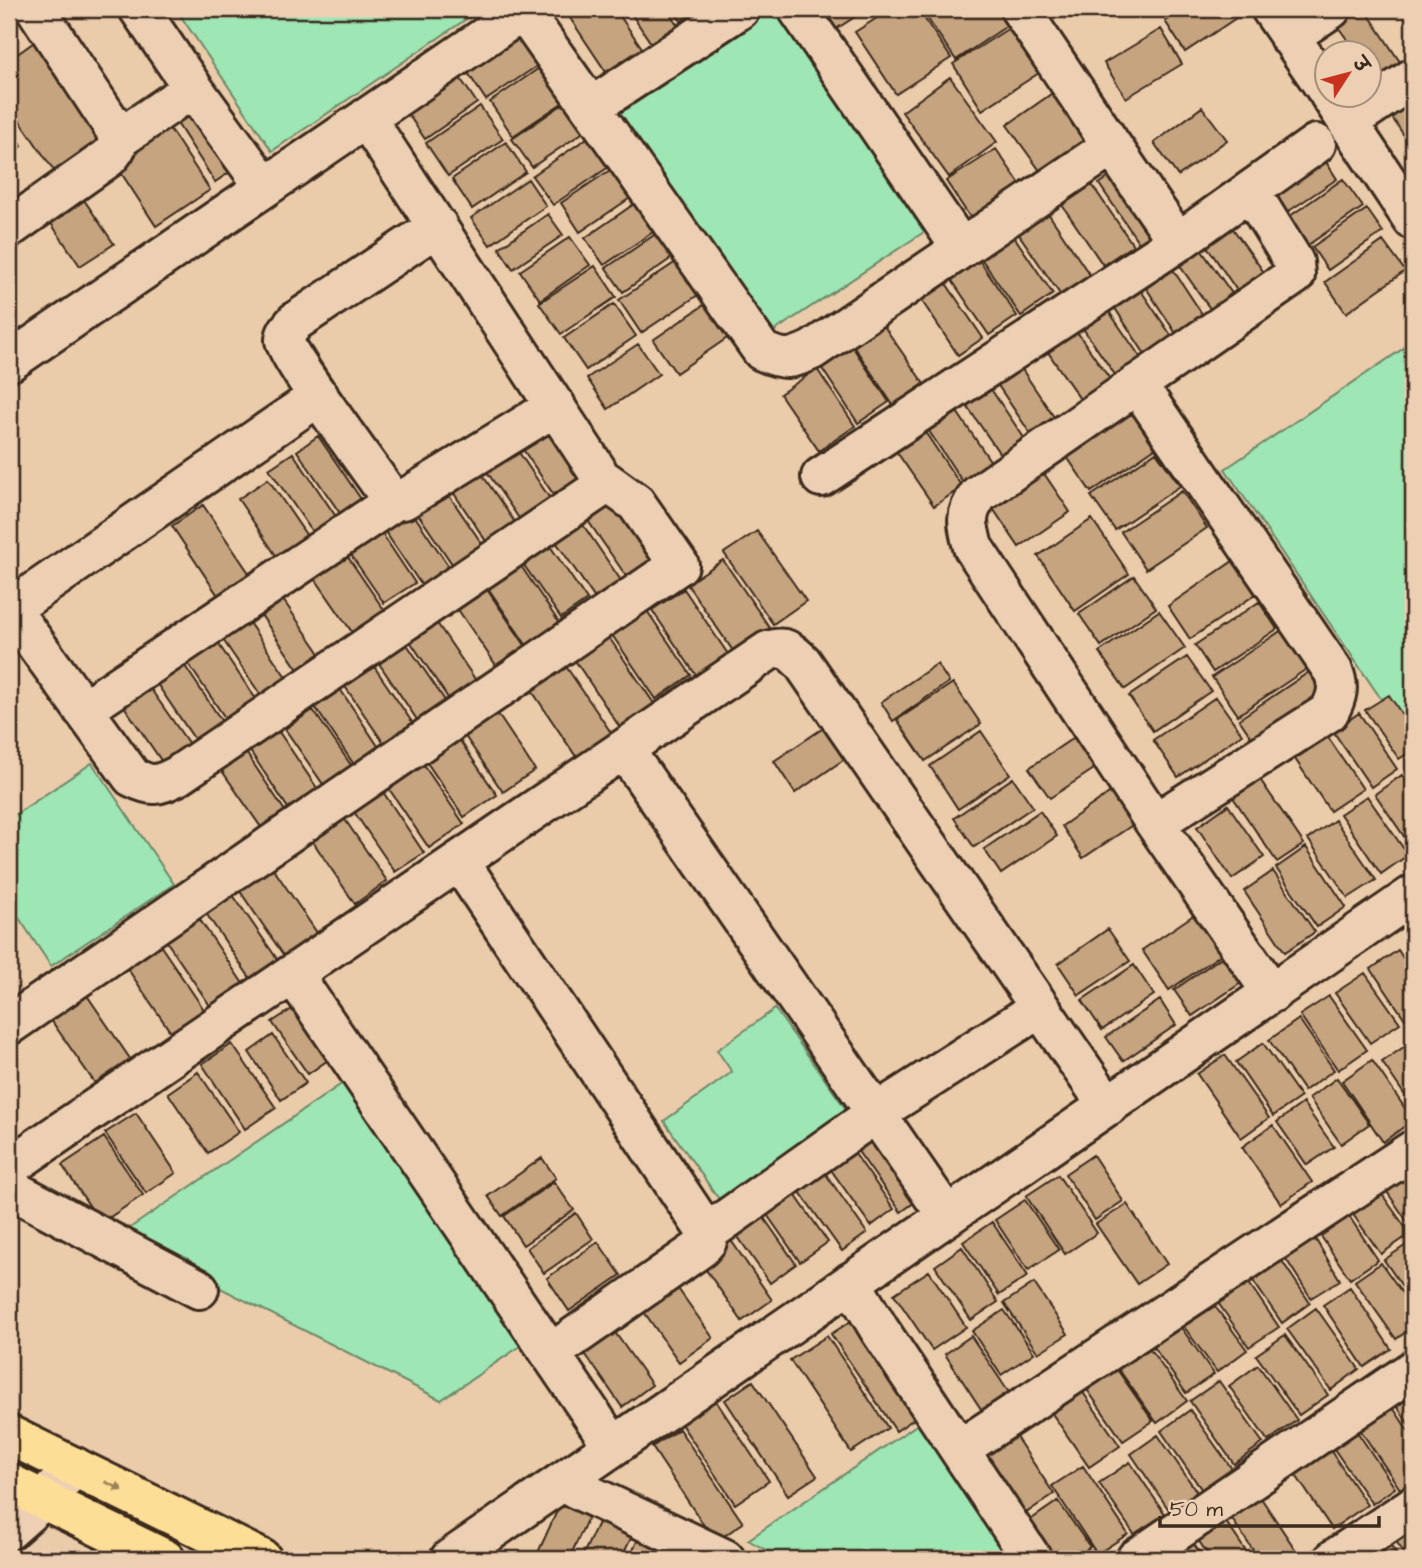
<svg xmlns="http://www.w3.org/2000/svg" width="1422" height="1568" viewBox="0 0 1422 1568" font-family="'Architects Daughter','Playpen Sans Deva',sans-serif">
<rect width="100%" height="100%" fill="#eacbaa"/>
<filter id="ink" filterUnits="userSpaceOnUse"><feTurbulence type="fractalNoise" baseFrequency=".0143" numOctaves="2"/><feDisplacementMap in="SourceGraphic" scale="14" xChannelSelector="R" yChannelSelector="G"/><feConvolveMatrix kernelMatrix="1 2 1 2 8 2 1 2 1" color-interpolation-filters="sRGB"/></filter>
<g filter="url(#ink)">
<path fill="#9ee6b4" stroke="#6c8869" stroke-width="2" d="M176 9H481L272 151Z
M751 9H785L930 228 768 335 612 101Z
M1413 342V746L1225 469Z
M92 763 174 884 51 966 9 903V819Z
M775 1009 855 1122 728 1212 664 1121 732 1072 717 1050Z
M346 1081 525 1343 441 1400 118 1236Z
M918 1424 1015 1559H782L748 1540Z"/>
<path fill="#c5a47f" stroke="#3b2a1e" stroke-width="2" d="M576 9H615L644 51 608 75 568 15Z
M628 9H667L679 27 653 46Z
M672 9H699L681 21Z
M823 9H867L836 29Z
M891 9H918L951 58 896 94 855 32Z
M921 9H997L1008 25 956 60Z
M1184 9H1234L1239 16 1185 52 1165 21Z
M1352 9H1365L1400 62 1374 79 1370 73V52H1356L1334 21Z
M1009 28 1039 73 982 110 953 64Z
M1161 29 1182 64 1126 98 1104 63Z
M523 32 543 62 486 100 466 70Z
M40 38 107 136 55 172 9 105V60Z
M545 64 568 99 513 136 490 102Z
M456 72 477 103 425 139 404 108Z
M950 77 997 142 949 177 902 112Z
M1054 92 1087 140 1041 172 1007 125Z
M1413 97V149L1389 113Z
M201 100 242 164 215 182 173 117Z
M569 100 588 129 532 167 512 139Z
M480 106 503 139 448 176 426 143Z
M1202 107 1227 140 1178 176 1154 143Z
M166 123 210 190 156 226 112 159Z
M9 127 22 146 9 155Z
M593 134 613 164 553 205 532 176Z
M506 142 526 172 472 209 452 179Z
M996 149 1022 187 972 220 946 181Z
M1319 151 1337 179 1286 213 1267 186Z
M613 168 633 196 580 232 561 203Z
M1118 171 1161 233 1141 246 1099 184Z
M528 179 546 206 490 245 471 218Z
M1343 179 1363 207 1302 249 1283 221Z
M1092 185 1133 245 1103 265 1062 205Z
M80 194 114 244 80 266 46 216Z
M637 202 656 230 604 265 585 238Z
M1367 209 1383 232 1328 270 1312 247Z
M1048 213 1091 277 1062 297 1018 233Z
M548 214 563 235 513 269 499 248Z
M1224 216 1275 288 1248 307 1198 233Z
M660 231 676 255 623 292 606 268Z
M1011 232 1053 294 1021 316 978 254Z
M1190 234 1238 302 1216 317 1168 249Z
M570 237 590 265 540 300 520 271Z
M1383 241 1405 271 1346 313 1325 282Z
M1164 256 1212 329 1185 347 1137 274Z
M679 260 701 293 641 333 619 300Z
M979 260 1017 316 989 335 951 279Z
M595 266 616 297 561 334 539 303Z
M943 279 983 338 958 355 918 295Z
M1133 279 1181 350 1154 368 1107 296Z
M1099 297 1143 361 1118 379 1073 314Z
M710 301 733 334 676 373 653 340Z
M614 304 636 336 586 370 564 338Z
M1068 319 1112 382 1082 402 1039 339Z
M881 322 924 384 893 405 851 342Z
M848 340 889 402 858 423 817 361Z
M638 344 659 374 608 409 587 378Z
M1013 356 1064 432 1040 448 989 372Z
M817 369 855 426 819 451 780 394Z
M982 376 1033 451 1009 467 958 393Z
M951 403 993 465 964 484 923 422Z
M1132 413 1155 448 1091 492 1067 457Z
M921 426 962 487 934 506 892 445Z
M546 427 583 484 558 501 520 445Z
M318 436 365 505 344 519 297 451Z
M516 448 555 506 525 527 485 469Z
M1156 452 1180 486 1115 530 1091 496Z
M293 453 339 521 316 537 269 469Z
M1043 472 1070 512 1019 547 992 507Z
M481 473 523 534 494 553 453 492Z
M268 479 309 539 279 560 238 499Z
M444 488 491 557 461 577 414 508Z
M1182 491 1207 528 1146 569 1121 532Z
M611 497 660 569 633 586 584 515Z
M203 505 251 576 219 597 172 526Z
M412 512 458 580 431 599 384 530Z
M579 519 622 582 596 600 552 536Z
M1092 519 1129 574 1075 611 1038 556Z
M375 523 415 583 384 603 344 545Z
M757 531 806 601 773 624 724 553Z
M548 543 587 600 561 618 521 561Z
M339 544 393 623 361 645 307 567Z
M1236 559 1259 592 1190 639 1168 606Z
M723 560 774 634 738 658 687 584Z
M519 563 562 627 529 649 486 585Z
M1134 576 1156 608 1101 646 1079 614Z
M486 588 531 654 502 674 457 608Z
M684 589 732 660 700 681 652 610Z
M277 591 330 668 307 683 255 606Z
M1259 602 1277 629 1213 672 1195 645Z
M645 608 691 675 656 699 610 632Z
M241 611 288 680 262 697 215 628Z
M1159 611 1185 648 1125 689 1099 652Z
M437 623 479 685 452 704 410 641Z
M1282 630 1308 668 1238 715 1212 677Z
M211 633 262 708 232 728 181 653Z
M606 633 655 705 621 729 572 656Z
M404 640 448 705 420 724 376 659Z
M177 654 231 735 204 753 149 672Z
M1187 657 1211 691 1153 731 1129 696Z
M371 662 414 725 385 745 342 682Z
M937 664 949 682 893 721 881 702Z
M565 665 614 737 579 761 530 688Z
M1312 670 1328 693 1255 743 1239 719Z
M141 675 198 757 171 775 115 693Z
M953 683 981 724 925 761 897 720Z
M340 689 380 749 355 766 315 707Z
M1389 695 1413 731V750L1399 759 1365 710Z
M1216 697 1242 734 1178 777 1153 740Z
M487 698 535 770 503 792 454 720Z
M313 710 353 768 325 787 285 729Z
M1359 713 1397 769 1371 787 1333 731Z
M834 721 855 752 795 793 774 761Z
M450 726 497 795 464 817 417 748Z
M277 729 319 791 290 811 248 748Z
M981 731 1010 774 958 809 930 766Z
M1082 732 1103 763 1050 798 1029 768Z
M1328 737 1363 789 1330 811 1295 759Z
M245 751 287 814 263 830 220 768Z
M414 751 464 824 429 848 379 774Z
M1255 772 1304 844 1277 862 1228 790Z
M1402 775 1413 792 1412 848 1375 794Z
M1013 778 1033 807 974 847 954 818Z
M375 780 424 853 395 872 346 800Z
M1115 789 1137 822 1083 858 1062 826Z
M1367 796 1408 855 1381 874 1340 814Z
M335 805 387 881 355 904 303 827Z
M1228 805 1264 857 1232 879 1197 827Z
M1040 811 1057 836 1001 874 984 849Z
M1335 820 1376 880 1348 898 1308 839Z
M1306 847 1346 907 1317 927 1276 868Z
M266 858 324 943 291 966 233 881Z
M1273 871 1315 932 1285 952 1244 891Z
M226 885 286 972 259 991 199 903Z
M194 911 250 994 217 1016 161 933Z
M1198 912 1226 951 1169 990 1142 950Z
M1108 929 1130 961 1079 995 1058 964Z
M156 939 207 1014 174 1037 123 962Z
M1398 950 1413 973V1013L1405 1019 1371 969Z
M1229 952 1247 979 1192 1016 1174 990Z
M1134 965 1154 995 1102 1030 1082 1000Z
M1365 973 1400 1023 1370 1043 1335 993Z
M80 985 139 1072 104 1096 44 1010Z
M1329 996 1367 1050 1338 1070 1300 1015Z
M1160 1000 1176 1025 1123 1061 1106 1037Z
M303 1002 338 1053 308 1074 272 1022Z
M1299 1019 1334 1070 1304 1091 1269 1040Z
M273 1035 306 1083 281 1100 249 1052Z
M1411 1042 1413 1044V1107L1382 1062Z
M1263 1043 1301 1097 1273 1116 1236 1062Z
M232 1044 276 1108 245 1129 202 1064Z
M1225 1055 1269 1118 1241 1138 1197 1074Z
M1372 1060 1413 1120 1383 1142 1342 1081Z
M198 1072 239 1132 208 1153 168 1093Z
M1337 1078 1369 1124 1341 1144 1309 1098Z
M1303 1103 1334 1147 1307 1165 1277 1122Z
M136 1113 176 1173 146 1193 105 1133Z
M878 1120 929 1192 901 1212 850 1140Z
M1273 1125 1312 1182 1281 1204 1242 1147Z
M104 1137 143 1195 101 1223 62 1165Z
M848 1144 894 1209 871 1226 824 1160Z
M1093 1155 1123 1201 1095 1220 1065 1174Z
M542 1158 556 1178 502 1216 488 1196Z
M816 1160 867 1233 842 1251 790 1178Z
M1413 1166V1230L1379 1180Z
M1058 1175 1097 1233 1065 1254 1026 1196Z
M554 1182 574 1210 523 1245 504 1216Z
M1374 1183 1410 1234 1381 1254 1345 1203Z
M789 1186 828 1242 800 1262 761 1206Z
M1025 1200 1059 1250 1028 1270 995 1220Z
M1339 1201 1378 1260 1350 1279 1310 1220Z
M1127 1204 1167 1264 1137 1284 1096 1224Z
M755 1205 796 1264 770 1283 729 1224Z
M576 1213 593 1239 544 1273 527 1248Z
M992 1222 1028 1276 999 1295 963 1242Z
M1311 1232 1340 1280 1311 1298 1281 1251Z
M728 1236 772 1300 742 1321 697 1257Z
M1412 1241 1413 1242V1302L1384 1260Z
M598 1242 621 1275 569 1311 547 1278Z
M962 1247 998 1302 971 1320 935 1266Z
M1278 1255 1310 1303 1282 1323 1249 1275Z
M1381 1263 1413 1308V1327L1396 1339 1355 1281Z
M929 1271 966 1327 932 1350 894 1294Z
M669 1276 713 1338 679 1362 635 1299Z
M1244 1276 1279 1327 1249 1347 1214 1297Z
M1034 1283 1068 1334 1038 1353 1004 1303Z
M1350 1287 1391 1349 1364 1367 1323 1305Z
M1209 1298 1247 1350 1217 1372 1179 1320Z
M1316 1308 1359 1369 1331 1390 1287 1329Z
M1004 1310 1034 1353 1001 1375 972 1331Z
M862 1314 927 1410 896 1431 831 1334Z
M607 1321 652 1385 622 1407 577 1342Z
M1178 1323 1214 1374 1186 1393 1150 1342Z
M1285 1335 1328 1395 1299 1415 1256 1355Z
M827 1336 888 1428 851 1452 790 1360Z
M971 1336 1010 1394 983 1412 945 1354Z
M1147 1345 1187 1401 1157 1423 1117 1367Z
M1258 1365 1297 1420 1268 1441 1229 1386Z
M1116 1368 1153 1421 1123 1441 1086 1388Z
M753 1381 817 1476 788 1495 725 1400Z
M1219 1381 1263 1443 1234 1464 1190 1401Z
M1413 1390V1431L1395 1403Z
M1082 1391 1120 1446 1089 1467 1051 1412Z
M714 1398 769 1481 735 1504 679 1421Z
M1390 1403 1413 1438V1480L1400 1489 1357 1425Z
M1190 1410 1232 1469 1202 1490 1161 1431Z
M1008 1425 1054 1494 1023 1515 977 1446Z
M1354 1427 1395 1488 1372 1504 1330 1443Z
M679 1429 743 1523 715 1542 652 1447Z
M1158 1435 1197 1492 1169 1510 1131 1454Z
M1328 1447 1367 1505 1332 1529 1293 1471Z
M1130 1462 1165 1514 1134 1534 1099 1483Z
M1083 1466 1128 1534 1097 1554 1052 1486Z
M1253 1486 1299 1555 1293 1559H1259L1223 1506Z
M563 1498 591 1511 569 1559H535Z
M1058 1501 1090 1547 1073 1559H1051L1026 1523Z
M1218 1510 1251 1559H1211L1190 1528Z
M1413 1512V1559H1408L1388 1529Z
M602 1514 635 1530 621 1559H581Z
M639 1537 671 1552 667 1559H629Z
M1191 1540 1204 1559H1163Z
M1390 1544 1400 1559H1368Z"/>
<g fill="none" stroke-linecap="round" stroke-linejoin="round">
<g stroke="#3b2a1e" stroke-width="44">
<path id="minor" d="M139 9 193 88 265 187
M798 9 961 248
M1271 9 1328 92
M523 11 762 351C784 361 791 360 812 350L1112 146 1020 9
M1289 37 1331 9
M1329 94 1413 220
M591 107 740 9
M1348 122 1413 78
M119 139 193 88
M1112 146 1178 242
M1250 191 1294 262 1295 275 979 494C964 514 967 524 973 547L1155 823 1272 993
M438 226 296 321C292 326 285 332 285 340 286 356 374 474 389 496L396 500H403L556 406
M9 228 108 158C119 147 120 142 114 128L36 9
M9 362 526 9
M1137 384 1333 671C1340 687 1337 697 1329 712L1155 823
M821 477 1178 242 1316 144
M9 607 132 777C152 787 157 786 177 776L596 491 600 477 596 469 366 118
M10 609 319 396
M83 710 396 500
M624 749 947 1216
M459 861 707 1233V1241L701 1248 551 1353
M293 974 613 1446
M9 1025 679 565 636 503 600 477
M9 1167 768 651C785 645 789 650 802 662L1108 1106
M9 1188 199 1289
M707 1233 876 1113 1040 1008
M851 1282 879 1329 1032 1559
M960 1449 1413 1150
M562 1482 725 1559
M9 1530 43 1500 75 1467
M450 1559 1413 895
M1136 1559 1413 1370
M1334 1559 1413 1506"/>
</g>
<g stroke="#3b2a1e" stroke-width="44">
<path id="major" d="M9 1435 262 1559
M9 1483 165 1559"/>
</g>
<use href="#minor" stroke="#edd0b4" stroke-width="38"/>
<use href="#major" stroke="#fdde96" stroke-width="38"/>
</g>
<defs><path id="oneway-solid" d="M-6-.8H1V-3.2L6.5 0L1 3.2V.8H-6Z" transform="scale(1.75)"/></defs>
<use fill="#9c845a" href="#oneway-solid" transform="translate(114 1486) rotate(26)"/>
</g>
<rect width="1422" height="1568" fill="none" stroke="#edd0b4" stroke-width="35"/>
<rect x="18" y="18" width="1387" height="1533" fill="none" stroke="#3b2a1e" stroke-width="2.5" filter="url(#ink)"/>
<g transform="translate(1348 74) rotate(54)"><circle r="33" fill="#edd0b4" stroke="#a68e78" stroke-width="2"/>
<path d="M0-5L12 26L0 18L-12 26Z" fill="#c8321e"/>
<text y="-10" font-size="19" font-weight="bold" text-anchor="middle" fill="#3b2a1e">उ</text>
</g>
<path d="M1160 1516v10h219v-10" fill="none" stroke="#3b2a1e" stroke-width="3.5"/>
<text x="1170" y="1516" font-size="21" fill="#3b2a1e" stroke="#edd0b4" stroke-width="5" paint-order="stroke">50 m</text>
</svg>
